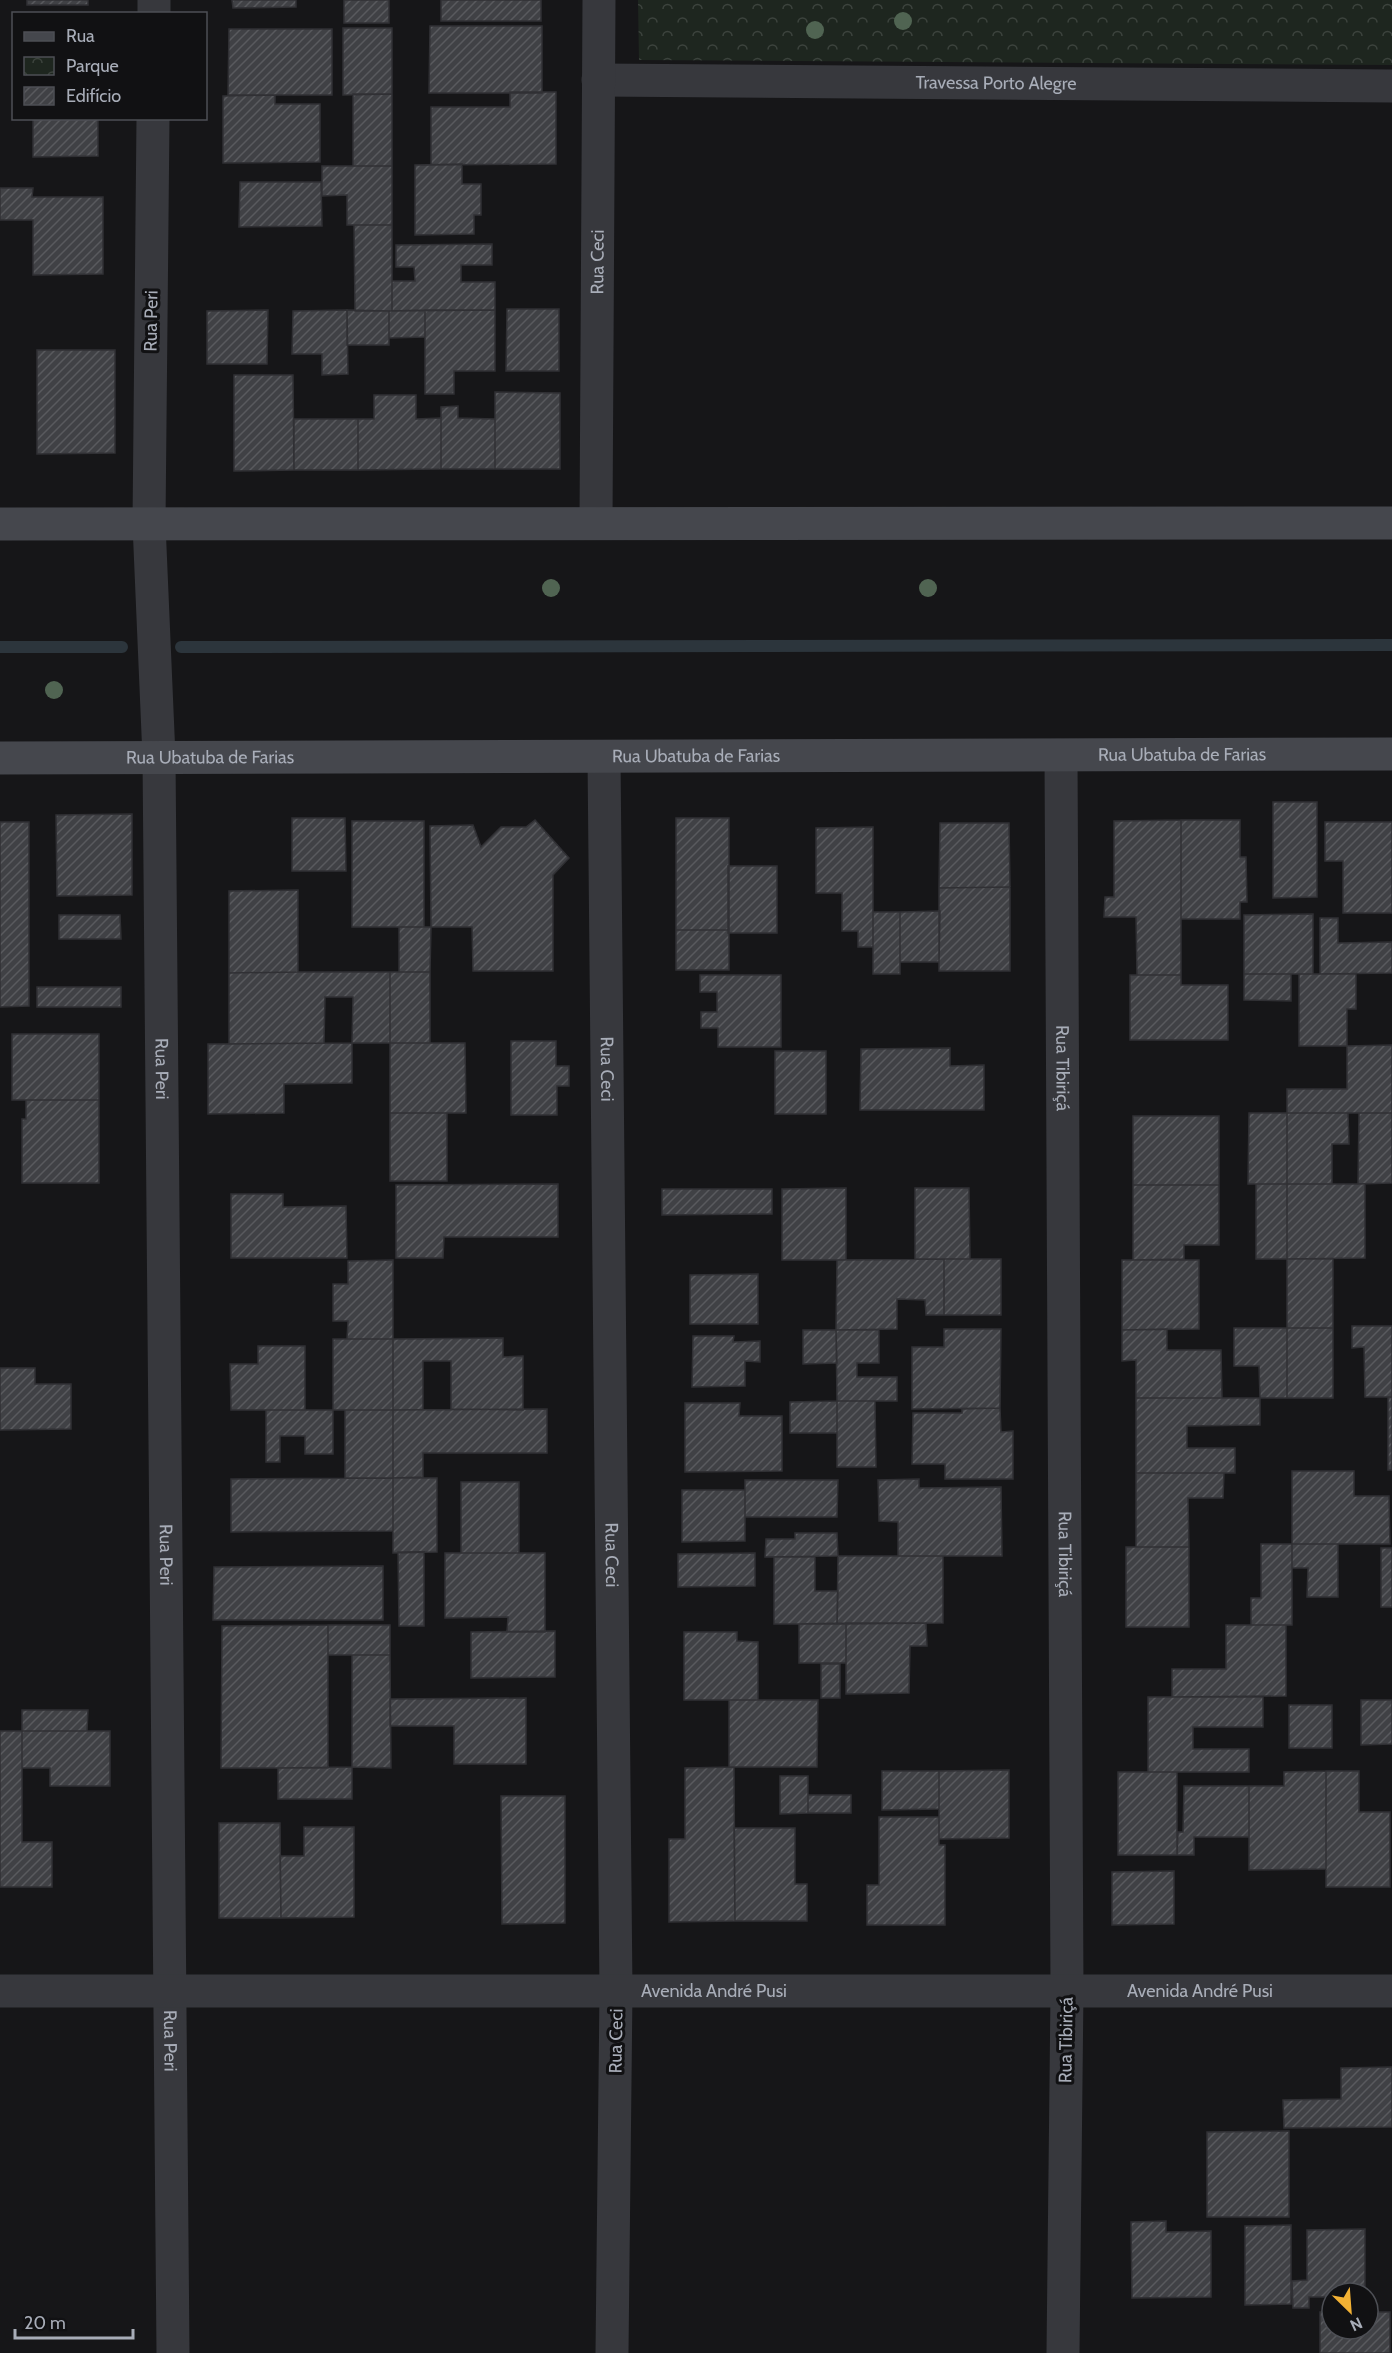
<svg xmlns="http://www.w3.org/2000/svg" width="1392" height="2353" viewBox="0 0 1392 2353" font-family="Cabin,sans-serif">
<defs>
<pattern id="park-crowns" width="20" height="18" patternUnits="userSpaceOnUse" patternTransform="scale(1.5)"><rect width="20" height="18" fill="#1e261f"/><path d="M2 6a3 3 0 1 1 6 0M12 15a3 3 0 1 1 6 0" fill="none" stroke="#3c433d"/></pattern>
<pattern id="building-hatch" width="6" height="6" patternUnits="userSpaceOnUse" patternTransform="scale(1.5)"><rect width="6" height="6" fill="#404145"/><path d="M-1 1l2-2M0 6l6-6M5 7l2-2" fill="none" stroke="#595a5e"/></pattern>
</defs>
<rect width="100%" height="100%" fill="#161618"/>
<path fill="url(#park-crowns)" d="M638 0H1392V65L639 60Z"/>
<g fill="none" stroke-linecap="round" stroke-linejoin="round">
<path stroke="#2c353c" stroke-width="12" d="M0 647H122
M181 647 1392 645"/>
</g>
<path fill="url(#building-hatch)" stroke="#303034" stroke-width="1.5" d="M27 0H88V5H27Z
M232 0H296V7L233 8Z
M344 0H389V23H344Z
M441 0H541V21H441Z
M430 26H542V93H429Z
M343 28H392V94L343 95Z
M229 29H332V95H228Z
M510 92H556V164L431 165V107H510Z
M353 94H392V166H353Z
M275 95V104H320V162L223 163V96Z
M33 118H98V156L33 157Z
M462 164V184H481V215H474V234L415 235V165Z
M322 166H392V225H347V195L322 196Z
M240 182H321L322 226 239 227Z
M0 188H33L32 197H103V274L33 275V220H0Z
M354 225H392V311H355Z
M492 244V265H461V282H495V310L392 311V281H415L414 267H396V245Z
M507 309H559V371H506Z
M268 310 267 364H207V311Z
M347 310 389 311V345H347Z
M347 310 348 374 322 375V354H292L293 311Z
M425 310V337L389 338V311Z
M425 310H495V371H454V394H425Z
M37 350H115V453L37 454Z
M234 375H293L294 470 234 471Z
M495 392 560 393V469H495Z
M374 395H416V419L441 418V469L358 470V419H374Z
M458 406V418L495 419V469H441V407Z
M294 419H358V470H294Z
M1273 802H1317V897L1273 898Z
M132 814V895L57 896 56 815Z
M292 818H345L346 871H292Z
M676 818H729V930H676Z
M535 820 569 858 553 875V971H473L472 927H431L430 826 473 825 481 847 501 827H526Z
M1181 820V975H1137L1136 917H1104L1105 897H1114V821Z
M1181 820H1240V857H1246L1247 902H1240V919H1181Z
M352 821H424V927H352Z
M0 822H29V1006L0 1007Z
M1325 822H1392V913H1343V861H1325Z
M940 823H1009L1010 887 939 888Z
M873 827V947H858V931H842V893H816V828Z
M728 866H777V933H728Z
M1010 887V971H939V888Z
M298 890V972L229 973V891Z
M940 911 939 962H900V912Z
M873 912H900V974H873Z
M1313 914V974H1244V915Z
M59 915H120L121 939H59Z
M1320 918H1338V943L1392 942V973L1320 974Z
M399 927H431L430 972H399Z
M676 930H729V970H676Z
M298 972H390V1043H352L353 997H325L324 1043 229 1044V973Z
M390 972H430V1043H390Z
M1244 974H1291V1001L1244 1000Z
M1299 974H1356V1009H1347V1046H1299Z
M700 975H781V1047H718V1028H701V1012H717V992H700Z
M1130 975H1181V985H1228V1040H1130Z
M37 987H121V1007H37Z
M12 1034H99V1100H12Z
M511 1041H556V1066H569V1086H557V1115H511Z
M352 1043V1083L284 1084V1113L208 1114V1044Z
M390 1043H465L466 1113H390Z
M1392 1045V1113H1287V1089H1347V1046Z
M950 1048V1066L984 1065V1110H860L861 1049Z
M775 1051H826V1114H775Z
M26 1100H99V1183H22V1119H26Z
M390 1113H447V1181H390Z
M1249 1113H1287V1184H1248Z
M1287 1113H1348L1349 1144H1332V1184H1287Z
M1359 1113H1392V1183L1358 1184Z
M1133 1116H1219V1185H1133Z
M558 1184V1237H444L443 1258H396V1185Z
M1256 1184H1287V1259H1256Z
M1287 1184H1365V1258L1287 1259Z
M1133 1185H1219V1245H1184V1259L1133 1260Z
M846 1188V1260H782V1189Z
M915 1188H969L970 1259H915Z
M662 1189H772V1214L662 1215Z
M231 1194H283V1207L346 1206 347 1258H231Z
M944 1259V1315H926L925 1300 897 1299V1329L836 1330 837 1260Z
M944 1259H1001V1315H944Z
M1287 1259H1333V1328H1287Z
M393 1260V1339H347L348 1321H333V1284H348V1261Z
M1122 1260H1199V1329L1122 1330Z
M758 1274V1324H690V1275Z
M1352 1326H1392V1397H1365L1364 1347 1352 1348Z
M1234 1328H1287V1398H1260L1259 1366H1234Z
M1287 1328H1333V1398H1287Z
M944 1329H1001L1000 1408 912 1409V1347H944Z
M1167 1329V1350H1221L1222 1398H1136V1360L1122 1361V1330Z
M803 1330H836L837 1363 803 1364Z
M836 1330H879V1363H857V1377H897V1401H837Z
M693 1336H734L733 1342 760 1341V1362L745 1361V1386L692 1387Z
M503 1338V1357L523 1356V1410L451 1409V1361H423V1410H393V1339Z
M333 1339H393V1410H333Z
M258 1346H305V1410H231L230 1364H258Z
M0 1368H35V1384H71V1429L0 1430Z
M1388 1397H1392V1470H1388Z
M1136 1398H1260V1425L1187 1426V1448H1235V1473H1136Z
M837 1401V1433H790V1402Z
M837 1401H875L876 1467H837Z
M685 1403H740L739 1416H782V1471L685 1472Z
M1000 1408 1001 1432 1013 1431V1479H945V1464H912L913 1413H962V1409Z
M547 1409V1453H423V1477L393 1478V1410Z
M266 1410H333V1454H305V1436H280V1462H266Z
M345 1410H393V1478H345Z
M1292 1471H1354V1496H1389L1390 1544H1292Z
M1136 1473H1224L1223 1498H1188L1189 1547H1136Z
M393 1478H437V1552L393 1553Z
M393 1478V1531L231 1532V1479Z
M919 1479V1488L1001 1487 1002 1556H898V1522L879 1521 878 1480Z
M745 1480H838L837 1517H745Z
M461 1482H519V1553H461Z
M682 1490H745V1541L682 1542Z
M795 1533H837L838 1556 765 1557 766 1539H795Z
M1261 1544H1292V1625H1251V1598H1261Z
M1292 1544H1338V1597H1307L1308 1568H1292Z
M1126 1547H1189V1627H1126Z
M1381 1548H1392V1607H1381Z
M398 1552H424V1626H399Z
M445 1553H545V1632H507L508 1617 445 1618Z
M755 1553V1586L678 1587V1554Z
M838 1556H943V1623L837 1624Z
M774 1557H815V1591H838L837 1624H774Z
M383 1566V1620H213L214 1567Z
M846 1623V1663H799V1624Z
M846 1623H926L927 1646H910L909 1693 846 1694Z
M328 1625V1768H221L222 1626Z
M328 1625H390V1655H328Z
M1226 1625H1286V1696L1172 1697V1669H1226Z
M555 1631V1677L471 1678V1632Z
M684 1632H737V1641L758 1642V1700H684Z
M352 1655H390L391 1768 352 1767Z
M821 1664H840V1698H821Z
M1148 1697H1263V1727H1193V1749H1249V1772H1148Z
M526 1698V1764H454V1726H390V1699Z
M729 1700H818L817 1767H729Z
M1361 1700H1392V1744L1361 1745Z
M1289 1705H1332V1748H1289Z
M22 1710H88L87 1731H22Z
M0 1731H22V1842H52V1887H0Z
M22 1731H110V1786H50V1768H22Z
M352 1767V1799H278V1768Z
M734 1767 735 1921 669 1922V1839H685V1768Z
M1009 1770V1838L939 1839V1771Z
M882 1771H939V1809L882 1810Z
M1326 1771H1359V1812H1390V1887H1326Z
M1326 1771V1869L1249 1870V1786H1284V1772Z
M1118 1772H1177V1855H1118Z
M780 1776H808V1813L780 1814Z
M1184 1786H1249V1837H1194V1855H1177L1178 1832H1183Z
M808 1795H851V1813H808Z
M501 1796H565V1923L502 1924Z
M879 1817H939V1845H945V1925H867V1885H879Z
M219 1823H280L281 1918H219Z
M304 1827H354V1917L281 1918 280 1856H304Z
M734 1828H795V1884H807V1921H735Z
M1174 1871V1924L1112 1925V1872Z
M1392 2067V2127L1284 2128 1283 2100 1341 2099V2068Z
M1289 2131V2217H1207V2132Z
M1166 2221V2232L1211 2231V2297L1132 2298 1131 2222Z
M1291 2225V2304L1245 2305V2226Z
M1365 2229V2293H1332V2297H1309V2308H1293L1292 2281 1307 2280V2230Z
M1320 2312H1332V2329H1368V2312H1390V2353H1320Z"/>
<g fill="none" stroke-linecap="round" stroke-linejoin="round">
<g stroke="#37383d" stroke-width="33">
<path d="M154 14V0"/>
<path id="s1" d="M598 80 1392 86"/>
<path id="s2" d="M153 118 149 524 159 757 173 2353"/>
<path id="s3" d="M596 523 599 0"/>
<path id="s4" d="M1061 756 1067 1991 1063 2353"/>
<path id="s5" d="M604 757 616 1991 612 2353"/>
<path id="s6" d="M0 1991H1392"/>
</g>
<g stroke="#45474d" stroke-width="33">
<path d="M0 524 1392 523"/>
<path id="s7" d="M0 758 1392 754"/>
</g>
</g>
<g fill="#506452">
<circle cx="903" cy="21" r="9"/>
<circle cx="815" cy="30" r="9"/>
<circle cx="551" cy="588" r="9"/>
<circle cx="928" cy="588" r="9"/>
<circle cx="54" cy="690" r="9"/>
</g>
<g text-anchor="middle" stroke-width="6" stroke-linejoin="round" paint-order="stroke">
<g font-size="18" fill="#a8adb8" stroke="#111113">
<text dy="6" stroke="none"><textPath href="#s1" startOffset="398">Travessa Porto Alegre</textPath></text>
<text dy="6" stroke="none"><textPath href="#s3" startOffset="261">Rua Ceci</textPath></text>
<text transform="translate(151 321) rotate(-89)" y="6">Rua Peri</text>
<text dy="6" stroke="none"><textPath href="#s7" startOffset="1182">Rua Ubatuba de Farias</textPath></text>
<text dy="6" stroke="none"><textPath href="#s7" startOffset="696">Rua Ubatuba de Farias</textPath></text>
<text dy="6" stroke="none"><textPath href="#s7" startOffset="210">Rua Ubatuba de Farias</textPath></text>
<text dy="6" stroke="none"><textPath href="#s4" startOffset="312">Rua Tibiriçá</textPath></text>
<text dy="6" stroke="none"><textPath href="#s2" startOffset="951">Rua Peri</textPath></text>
<text dy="6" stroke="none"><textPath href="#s5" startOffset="312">Rua Ceci</textPath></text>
<text dy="6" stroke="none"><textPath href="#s4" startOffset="798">Rua Tibiriçá</textPath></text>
<text dy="6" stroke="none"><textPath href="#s2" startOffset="1437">Rua Peri</textPath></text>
<text dy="6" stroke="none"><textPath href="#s5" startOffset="798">Rua Ceci</textPath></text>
<text dy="6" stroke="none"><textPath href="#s6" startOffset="714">Avenida André Pusi</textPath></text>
<text dy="6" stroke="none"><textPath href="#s6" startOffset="1200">Avenida André Pusi</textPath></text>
<text transform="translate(1066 2040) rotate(-89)" y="6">Rua Tibiriçá</text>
<text dy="6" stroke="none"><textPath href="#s2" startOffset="1923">Rua Peri</textPath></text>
<text transform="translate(616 2041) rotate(-89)" y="6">Rua Ceci</text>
</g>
</g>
<rect x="12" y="12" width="195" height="108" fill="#111113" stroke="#4d4f55" stroke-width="1.5"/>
<rect x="24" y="32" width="30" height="9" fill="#45474d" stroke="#4d4f55" stroke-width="1.5"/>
<text x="66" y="42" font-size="18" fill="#a8adb8">Rua</text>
<rect x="24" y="57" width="30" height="18" fill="url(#park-crowns)" stroke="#4d4f55" stroke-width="1.5"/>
<text x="66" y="72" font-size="18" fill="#a8adb8">Parque</text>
<rect x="24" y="87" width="30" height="18" fill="url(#building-hatch)" stroke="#4d4f55" stroke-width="1.5"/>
<text x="66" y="102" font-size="18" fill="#a8adb8">Edifício</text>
<g transform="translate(1350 2311) rotate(155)"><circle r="28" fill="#111113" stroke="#4d4f55" stroke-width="1.5"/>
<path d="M0-4.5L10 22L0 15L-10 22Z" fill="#f2b134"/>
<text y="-9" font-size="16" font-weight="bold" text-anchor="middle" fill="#a8adb8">N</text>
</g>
<path d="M15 2329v9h118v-9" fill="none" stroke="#a8adb8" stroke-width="3"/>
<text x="24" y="2329" font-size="18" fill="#a8adb8" stroke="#111113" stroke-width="4.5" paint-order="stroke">20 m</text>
</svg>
